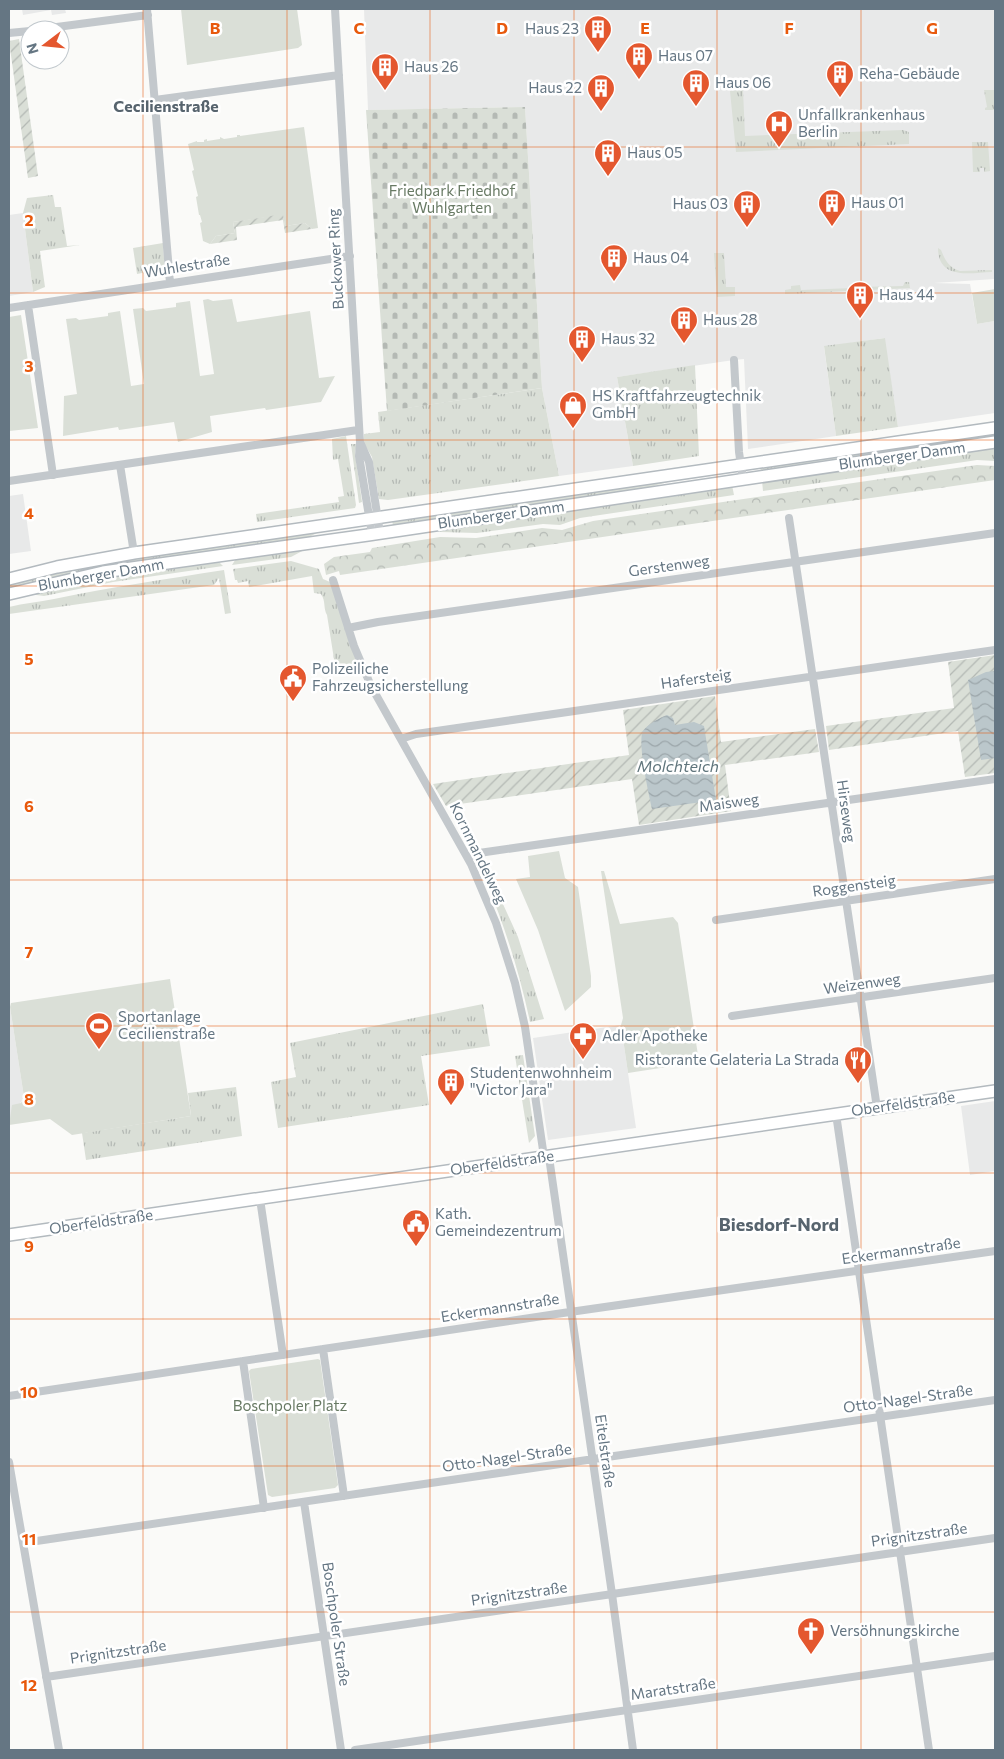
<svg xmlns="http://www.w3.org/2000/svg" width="1004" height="1759" viewBox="0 0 1004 1759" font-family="Commissioner,sans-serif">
<defs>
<pattern id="grass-tufts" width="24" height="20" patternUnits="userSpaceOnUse" patternTransform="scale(1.25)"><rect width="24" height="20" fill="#dadfd7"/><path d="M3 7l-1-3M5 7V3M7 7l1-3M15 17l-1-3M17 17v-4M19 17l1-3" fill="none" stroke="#b4b9b4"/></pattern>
<pattern id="forest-crowns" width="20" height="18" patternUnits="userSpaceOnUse" patternTransform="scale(1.25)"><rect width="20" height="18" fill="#dadfd7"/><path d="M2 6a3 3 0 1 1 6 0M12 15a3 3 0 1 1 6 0" fill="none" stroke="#b4b9b4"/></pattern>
<pattern id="cemetery-stones" width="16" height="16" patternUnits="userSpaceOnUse" patternTransform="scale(1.25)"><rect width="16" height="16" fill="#dadfd7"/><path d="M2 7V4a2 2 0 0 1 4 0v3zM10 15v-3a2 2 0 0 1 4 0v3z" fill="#b4b9b4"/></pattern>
<pattern id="garden-furrows" width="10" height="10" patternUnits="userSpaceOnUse" patternTransform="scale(1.25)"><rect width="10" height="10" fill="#dadfd7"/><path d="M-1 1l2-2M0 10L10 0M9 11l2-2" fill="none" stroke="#b4b9b4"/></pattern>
<pattern id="water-waves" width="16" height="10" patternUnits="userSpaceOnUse" patternTransform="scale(1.25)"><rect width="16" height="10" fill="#bbc7cb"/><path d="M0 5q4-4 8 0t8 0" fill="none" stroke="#9ca6aa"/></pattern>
</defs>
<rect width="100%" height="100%" fill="#fafaf8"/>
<path fill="#e8e9e9" d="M22 9H65L66 13 52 15 51 10 23 15Z
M364 9H995V279L934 283 970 284 977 324 995 321V413L898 427 884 338 824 347 836 436 748 449 744 359 734 360 617 377 633 466 559 476 542 388 525 107 368 110Z
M23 213 33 292 9 296V215Z
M23 494 31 551 9 554V496Z
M9 993 10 1007 24 1097 9 1121Z
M621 1025 636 1128 548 1140 533 1038Z
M995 1101V1171L970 1175 961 1106Z"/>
<path fill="url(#grass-tufts)" d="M743 90 745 136 903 130 909 132V144L736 152 730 91Z
M984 90H995V110H985V108L987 107Z
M972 142H988L990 171 984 172V168H980V172H973Z
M53 195 55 207H61L67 246 80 245 40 251 45 287 33 292 23 213 27 198Z
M163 243 165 274 153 276 142 273 137 274 133 248Z
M938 248 941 250C945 260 949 268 960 271L992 270V272C970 273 938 280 938 248Z
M714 253H724L726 287H735V296L717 297Z
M905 282H909L910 288 785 294V290L791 289V286L800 285 801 290 853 288V284L856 283 857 287 903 286Z
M885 338 898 427 836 436 824 346Z
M695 365 699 456 633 466 617 377Z
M542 388 559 476 388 500 379 499 372 457 364 443V434L380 432 378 412Z
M995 432V438L761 472 760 466Z
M346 436 356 505 355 508 257 522 256 514 339 502 338 497 344 496 338 459 333 460 332 439Z
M351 444H357L355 453 362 502 359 503Z
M995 447V461L977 460 964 462 763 491 762 481Z
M730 472 671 481 643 489 393 526 392 519Z
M732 485 734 495 580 518 560 525 543 524 477 533 440 532V528Z
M357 525 358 527 317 533 307 538 9 589V583L107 561Z
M306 549 291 557 232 565 237 557Z
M217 560 223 566 113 582 44 596 29 594 112 576Z
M291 561 319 569 323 579 330 582 361 672 356 675 338 664 334 659 327 615C323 608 326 601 321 594L314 593 312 576 249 587 248 581 238 583 237 580H235L233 569Z
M224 570 231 613 225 614 219 578 214 585 9 614V607C24 603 39 602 54 599 110 587 167 579 224 570Z
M492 880 518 937 544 1019 530 1022C520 974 505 927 486 881Z
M483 1004 490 1046 421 1056 429 1105 278 1128 271 1082 296 1077 290 1043Z
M523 1055 535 1136 529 1143 515 1056Z
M236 1087 242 1136 86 1160 82 1133 191 1116 188 1093Z"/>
<path fill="url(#forest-crowns)" d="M977 465 995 466V480L340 575 339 571 326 575 324 564 334 557 370 552 372 548 440 537 476 538 542 528 562 530 593 521Z"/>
<path fill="url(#cemetery-stones)" d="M525 107 542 388 387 411 366 110Z"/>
<path fill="#dadfd7" d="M181 9H297L302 45 298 48 187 65Z
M304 127 318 228 312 229 305 223 285 226 283 215 233 222 235 233 216 236 210 244 203 241 200 223 202 222 200 215H199L196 197 198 196 192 171 194 170 188 144 197 141V142H204V140L207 139V141L220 139V137L224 139 237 137V135H240V136Z
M995 289V321L977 324 972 293Z
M208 299 213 301 232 299 237 322 310 311 319 378 335 376 321 402 266 410 265 408 210 416 212 432 178 442 174 422 119 430 118 427 63 436 64 396 77 394 66 319 76 318 79 320 108 316V313L120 311 131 386 144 384 133 309 143 308 146 311 176 307V303L190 301 200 376 214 374 203 300Z
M21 315 38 428 9 431V317Z
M559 851 565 878 578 887 591 976V987L565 1011 538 930 516 879 530 877 528 856Z
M601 871H604L620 924 673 917 678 923 699 1062 628 1073 621 1025 623 1018Z
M170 979 191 1116 72 1135 50 1119 9 1125 12 1105 21 1103 24 1097 10 1007 11 1003Z
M318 1359 320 1360 338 1485 335 1488 272 1497 268 1495 249 1371 251 1369Z"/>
<path fill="url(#garden-furrows)" d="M19 39 38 176 28 178 9 41Z
M283 214 285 226 305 223 312 229 285 233 283 220 236 227 237 240 210 244 216 236 235 233 233 222Z
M995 655V773L965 777 958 731 829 750 826 726 954 708 948 662Z
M715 696 721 742 815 729 819 752 725 765 731 811 639 825 632 779 446 806 433 784 629 755 623 710Z"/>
<path fill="url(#water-waves)" d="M995 671V758L981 760 968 680 986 672Z
M667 715 673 718 675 725 694 722 704 726 716 800 652 809C649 795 637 742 643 731 648 724 659 718 667 715Z"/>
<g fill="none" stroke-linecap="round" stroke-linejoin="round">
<g stroke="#b3babf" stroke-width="14">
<path id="secondary" d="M9 579 57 567 134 553 995 428
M9 594 103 572 368 535 995 442
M9 1235 995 1091"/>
</g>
<path stroke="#c3c8cc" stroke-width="8" d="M147 9 170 283
M335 9 360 442 359 456 372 534
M34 30 148 15
M9 33 30 31
M155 100 339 75
M28 305 53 475
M9 308 350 256
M734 360 739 452 743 479
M361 444 369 462 380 533
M120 465 134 553
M9 481 358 430
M789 518 877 1108
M333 580 354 646 371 686 471 864 496 923 515 983 525 1027 544 1157
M348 628 378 622 995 533
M401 739 416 734 995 650
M468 858 479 853 995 779
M716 920 995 879
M732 1016 995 978
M836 1114 929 1750
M549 1157 612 1594 633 1750
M260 1199 283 1355
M323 1349 344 1496
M243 1361 264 1508
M9 1396 563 1313 995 1251
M9 1462 59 1750
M304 1502 341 1750
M23 1543 995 1400
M46 1677 995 1538
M355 1750 995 1656"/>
<use href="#secondary" stroke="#fff" stroke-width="11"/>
</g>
<path fill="none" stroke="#e8590c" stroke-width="1" stroke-opacity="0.55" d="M143 9V1750M287 9V1750M430 9V1750M574 9V1750M717 9V1750M861 9V1750M9 147H995M9 293H995M9 440H995M9 586H995M9 733H995M9 880H995M9 1026H995M9 1173H995M9 1319H995M9 1466H995M9 1612H995"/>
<defs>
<g id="building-pin" transform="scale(1.4375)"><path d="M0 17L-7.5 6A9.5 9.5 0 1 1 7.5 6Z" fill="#e4572e" stroke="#fff"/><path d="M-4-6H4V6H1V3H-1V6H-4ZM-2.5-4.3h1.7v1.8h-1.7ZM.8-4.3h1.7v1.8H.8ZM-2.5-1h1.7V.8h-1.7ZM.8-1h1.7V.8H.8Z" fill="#fff"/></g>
<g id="hospital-pin" transform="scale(1.4375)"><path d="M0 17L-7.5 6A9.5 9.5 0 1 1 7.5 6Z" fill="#e4572e" stroke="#fff"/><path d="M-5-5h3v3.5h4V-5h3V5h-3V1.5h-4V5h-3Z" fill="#fff"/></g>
<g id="shop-pin" transform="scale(1.4375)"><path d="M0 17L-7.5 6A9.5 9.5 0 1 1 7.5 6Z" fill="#e4572e" stroke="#fff"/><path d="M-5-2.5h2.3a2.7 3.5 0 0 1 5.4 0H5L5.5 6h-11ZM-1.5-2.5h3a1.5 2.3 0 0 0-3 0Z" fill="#fff"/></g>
<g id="civic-pin" transform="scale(1.4375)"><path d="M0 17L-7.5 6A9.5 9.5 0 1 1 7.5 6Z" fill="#e4572e" stroke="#fff"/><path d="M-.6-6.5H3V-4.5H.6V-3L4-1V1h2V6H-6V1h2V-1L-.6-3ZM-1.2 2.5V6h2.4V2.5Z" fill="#fff"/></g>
<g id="stadium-pin" transform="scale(1.4375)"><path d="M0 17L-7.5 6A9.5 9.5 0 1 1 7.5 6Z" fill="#e4572e" stroke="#fff"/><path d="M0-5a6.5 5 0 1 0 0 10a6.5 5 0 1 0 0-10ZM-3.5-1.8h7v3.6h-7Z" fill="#fff"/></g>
<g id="pharmacy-pin" transform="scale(1.4375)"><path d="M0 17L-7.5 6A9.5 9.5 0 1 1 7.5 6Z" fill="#e4572e" stroke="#fff"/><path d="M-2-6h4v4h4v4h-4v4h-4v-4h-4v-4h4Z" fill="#fff"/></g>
<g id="restaurant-pin" transform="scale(1.4375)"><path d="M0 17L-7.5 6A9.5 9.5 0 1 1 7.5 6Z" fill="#e4572e" stroke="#fff"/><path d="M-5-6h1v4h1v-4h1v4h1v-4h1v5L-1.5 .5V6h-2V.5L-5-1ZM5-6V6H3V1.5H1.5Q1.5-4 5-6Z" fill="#fff"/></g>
<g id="church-pin" transform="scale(1.4375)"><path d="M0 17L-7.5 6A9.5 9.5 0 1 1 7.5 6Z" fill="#e4572e" stroke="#fff"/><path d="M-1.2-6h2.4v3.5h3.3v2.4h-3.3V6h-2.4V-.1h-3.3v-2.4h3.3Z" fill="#fff"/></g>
</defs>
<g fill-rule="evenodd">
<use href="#building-pin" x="598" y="29"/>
<use href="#building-pin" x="639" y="56"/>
<use href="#building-pin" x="385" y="67"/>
<use href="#building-pin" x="840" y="74"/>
<use href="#building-pin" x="696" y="83"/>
<use href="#building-pin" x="601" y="88"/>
<use href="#hospital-pin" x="779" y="124"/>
<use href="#building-pin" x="608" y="153"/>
<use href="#building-pin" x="832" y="203"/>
<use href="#building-pin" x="747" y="204"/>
<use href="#building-pin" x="614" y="258"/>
<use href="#building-pin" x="860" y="295"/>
<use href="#building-pin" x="684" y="320"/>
<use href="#building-pin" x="582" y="339"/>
<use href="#shop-pin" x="573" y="405"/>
<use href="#civic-pin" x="293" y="678"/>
<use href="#stadium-pin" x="99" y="1026"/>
<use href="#pharmacy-pin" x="583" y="1036"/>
<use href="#restaurant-pin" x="858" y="1060"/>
<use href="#building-pin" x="451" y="1082"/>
<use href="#civic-pin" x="416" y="1223"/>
<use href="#church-pin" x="811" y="1631"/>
</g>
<g text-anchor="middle" stroke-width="5" stroke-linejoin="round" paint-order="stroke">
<g font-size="15" fill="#657683" stroke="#fff" text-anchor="start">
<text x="579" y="34" text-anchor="end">Haus 23</text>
<text x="658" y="61">Haus 07</text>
<text x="404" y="72">Haus 26</text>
<text x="859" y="79">Reha-Gebäude</text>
<text x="715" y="88">Haus 06</text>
<text x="582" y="93" text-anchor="end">Haus 22</text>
<text x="798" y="120">Unfallkrankenhaus<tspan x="798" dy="17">Berlin</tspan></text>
<text x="627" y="158">Haus 05</text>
<text x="851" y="208">Haus 01</text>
<text x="728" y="209" text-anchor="end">Haus 03</text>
<text x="633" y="263">Haus 04</text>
<text x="879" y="300">Haus 44</text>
<text x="703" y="325">Haus 28</text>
<text x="601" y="344">Haus 32</text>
<text x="592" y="401">HS Kraftfahrzeugtechnik<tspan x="592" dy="17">GmbH</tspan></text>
<text x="312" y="674">Polizeiliche<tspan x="312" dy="17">Fahrzeugsicherstellung</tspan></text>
<text x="118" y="1022">Sportanlage<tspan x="118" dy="17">Cecilienstraße</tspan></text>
<text x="602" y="1041">Adler Apotheke</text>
<text x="839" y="1065" text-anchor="end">Ristorante Gelateria La Strada</text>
<text x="470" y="1078">Studentenwohnheim<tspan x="470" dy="17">"Victor Jara"</tspan></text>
<text x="435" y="1219">Kath.<tspan x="435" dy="17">Gemeindezentrum</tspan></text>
<text x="830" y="1636">Versöhnungskirche</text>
</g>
<g font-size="15" fill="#687a64" stroke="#fff">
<text x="452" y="196">Friedpark Friedhof<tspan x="452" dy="17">Wuhlgarten</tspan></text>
<text x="290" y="1411">Boschpoler Platz</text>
</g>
<g font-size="15" fill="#657683" stroke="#fff">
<text transform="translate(336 259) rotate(-93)" y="5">Buckower Ring</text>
<text transform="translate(187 266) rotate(-9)" y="5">Wuhlestraße</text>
<text transform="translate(902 456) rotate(-8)" y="5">Blumberger Damm</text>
<text transform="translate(501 515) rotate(-8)" y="5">Blumberger Damm</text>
<text transform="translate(669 566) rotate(-8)" y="5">Gerstenweg</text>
<text transform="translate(101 575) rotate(-10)" y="5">Blumberger Damm</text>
<text transform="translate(696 679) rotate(-8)" y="5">Hafersteig</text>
<text transform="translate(729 803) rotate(-8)" y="5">Maisweg</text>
<text transform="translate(846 811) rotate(82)" y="5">Hirseweg</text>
<text transform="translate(478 853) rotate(64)" y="5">Kornmandelweg</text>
<text transform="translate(854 886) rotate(-8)" y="5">Roggensteig</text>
<text transform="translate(862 984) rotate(-8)" y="5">Weizenweg</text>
<text transform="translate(903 1104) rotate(-8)" y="5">Oberfeldstraße</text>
<text transform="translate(502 1163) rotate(-8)" y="5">Oberfeldstraße</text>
<text transform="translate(101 1222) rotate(-8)" y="5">Oberfeldstraße</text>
<text transform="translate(901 1251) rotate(-8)" y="5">Eckermannstraße</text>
<text transform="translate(500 1308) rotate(-9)" y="5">Eckermannstraße</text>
<text transform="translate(908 1399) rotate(-8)" y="5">Otto-Nagel-Straße</text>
<text transform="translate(605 1451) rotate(82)" y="5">Eitelstraße</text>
<text transform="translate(507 1458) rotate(-8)" y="5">Otto-Nagel-Straße</text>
<text transform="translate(919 1535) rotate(-8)" y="5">Prignitzstraße</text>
<text transform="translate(519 1594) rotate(-8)" y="5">Prignitzstraße</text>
<text transform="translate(336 1624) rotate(82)" y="5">Boschpoler Straße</text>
<text transform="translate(118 1652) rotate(-8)" y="5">Prignitzstraße</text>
<text transform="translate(673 1689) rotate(-8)" y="5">Maratstraße</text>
</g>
<g font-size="16" font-weight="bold" fill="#57646e" stroke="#fff">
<text x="166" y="112">Cecilienstraße</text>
</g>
<g font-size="16" font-style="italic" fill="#60757c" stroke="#fff">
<text x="678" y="772">Molchteich</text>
</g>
<g font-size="18" font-weight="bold" fill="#57646e" stroke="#fff">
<text x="779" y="1231">Biesdorf-Nord</text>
</g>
</g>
<g font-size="16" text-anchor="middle" font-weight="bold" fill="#e8590c" stroke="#fff" stroke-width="5" stroke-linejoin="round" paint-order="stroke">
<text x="215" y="34">B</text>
<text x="359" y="34">C</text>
<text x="502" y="34">D</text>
<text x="645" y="34">E</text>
<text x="789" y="34">F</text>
<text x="932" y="34">G</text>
<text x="29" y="226">2</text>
<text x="29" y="372">3</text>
<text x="29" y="519">4</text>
<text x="29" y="665">5</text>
<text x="29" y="812">6</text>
<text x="29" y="958">7</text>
<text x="29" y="1105">8</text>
<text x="29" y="1252">9</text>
<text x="29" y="1398">10</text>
<text x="29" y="1545">11</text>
<text x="29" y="1691">12</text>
</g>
<rect width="1004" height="1759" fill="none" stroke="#657683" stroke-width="20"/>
<g transform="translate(45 45) rotate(254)"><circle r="24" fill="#ffffff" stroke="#c1c8cd"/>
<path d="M0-4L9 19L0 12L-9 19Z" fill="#e4572e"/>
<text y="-8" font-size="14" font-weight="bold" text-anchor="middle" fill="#657683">N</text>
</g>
</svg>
